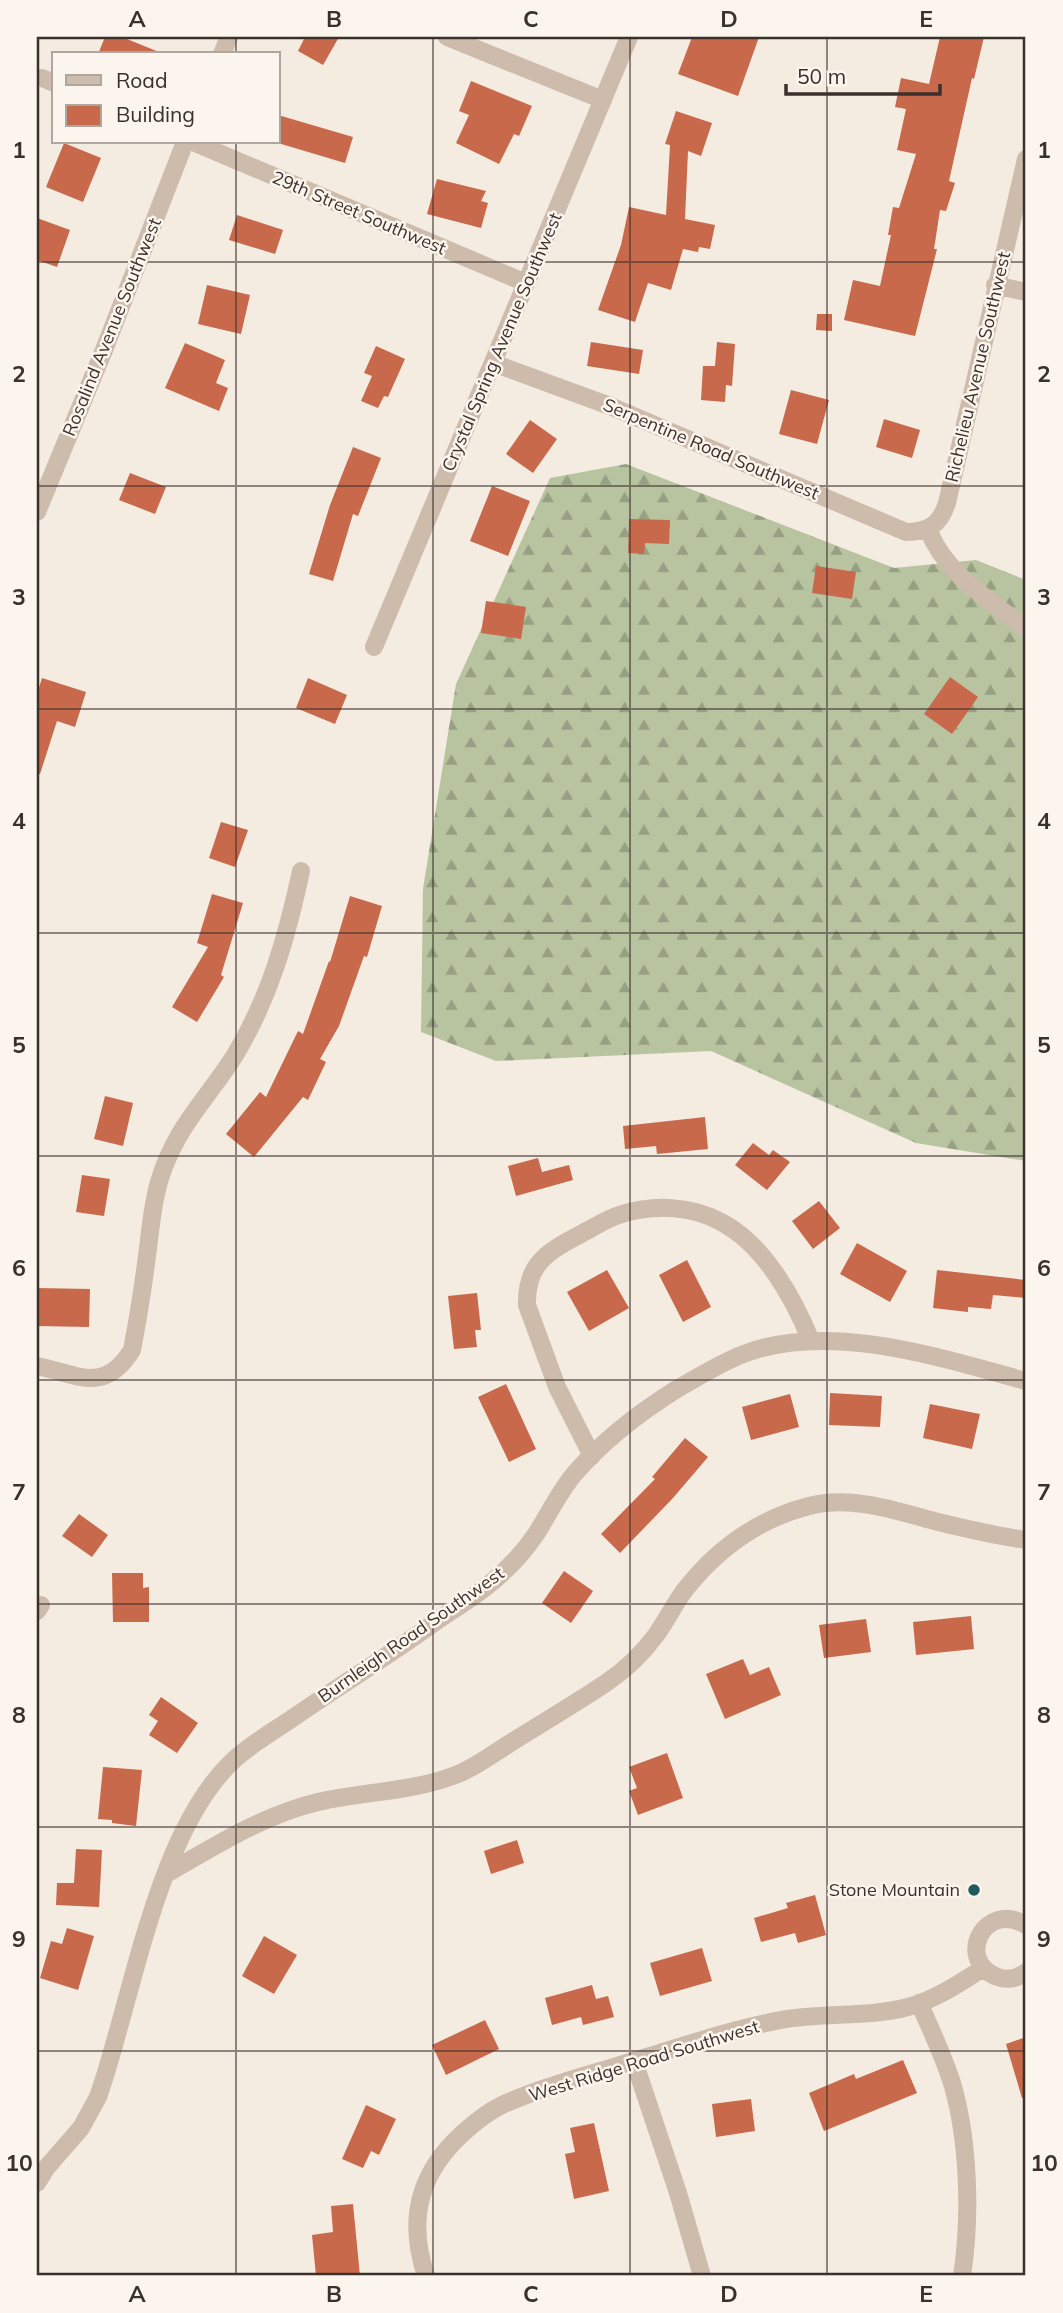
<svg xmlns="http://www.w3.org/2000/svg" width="1063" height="2313" viewBox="0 0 1063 2313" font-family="Mulish,sans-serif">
<defs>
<pattern id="forest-firs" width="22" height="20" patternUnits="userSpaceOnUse" patternTransform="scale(1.75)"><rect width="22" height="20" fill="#b8c4a0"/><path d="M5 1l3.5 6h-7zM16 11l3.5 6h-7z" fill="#97a083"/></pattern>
</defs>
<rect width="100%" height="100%" fill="#f4ebe1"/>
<path fill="url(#forest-firs)" d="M626 464 894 568 976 560 1026 580V1161L916 1143 711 1051 496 1061 421 1032 423 889 456 684 550 478Z"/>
<path fill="#c8694b" d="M105 37H122L164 54H98Z
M305 37H339L323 65 298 51Z
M692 37H759L738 96 678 74Z
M940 37H984L974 79 972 78 949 181 955 183 946 211 940 210 934 249H937L915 336 844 320 853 280 880 286 891 235H888L893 207 899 208 916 154 897 150 906 109 895 107 901 78 929 84Z
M471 81 532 106 519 136 514 134 499 164 456 143 469 115 459 111Z
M676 111 712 123 701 156 688 151 685 219 715 225 710 249 699 247 698 252 683 249 671 290 648 283 635 322 598 310 621 245 629 207 666 215 670 145 665 144Z
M278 115 353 137 345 163 278 143Z
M64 143 101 158 83 202 46 187Z
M437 179 486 191 481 201 488 203 481 228 427 214Z
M237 215 283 230 275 254 229 240Z
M37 218 70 230 57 267 37 260Z
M207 285 250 295 241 334 198 324Z
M817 314H832V331L816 330Z
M591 342 643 350 639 374 587 366Z
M717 342 735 344 732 386 726 385 725 402 701 400 703 366H715Z
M185 343 225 360 216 383 228 388 219 411 165 388Z
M376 346 405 359 388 397 384 396 378 408 361 401 372 376 364 373Z
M791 390 829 400 817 444 779 434Z
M884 419 920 430 912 458 876 447Z
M530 420 557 439 533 473 506 454Z
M353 447 381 458 358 516 353 514 333 581 309 574 330 505Z
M130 473 166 487 155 514 119 500Z
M492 486 530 501 508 556 470 541Z
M629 519 670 520 669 544 645 543 644 554 628 553Z
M816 566 856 572 852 599 812 593Z
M486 601 526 607 521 639 481 633Z
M950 677 978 697 952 734 924 714Z
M42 678 86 692 75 727 57 721 40 774H37V694Z
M308 678 347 695 335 724 296 708Z
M221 822 248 830 235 867 209 858Z
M212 894 243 903 221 975 224 977 197 1022 172 1007 208 947 197 943Z
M350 896 382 906 367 957 364 956 339 1026 320 1059 326 1062 308 1100 303 1097 254 1157 226 1134 260 1092 266 1097 298 1031 303 1034 329 961 330 962Z
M105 1096 133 1103 123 1146 94 1139Z
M705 1117 708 1149 657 1154 656 1146 625 1149 623 1126Z
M753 1143 769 1155 773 1150 790 1162 767 1190 735 1165Z
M538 1158 542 1172 569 1165 573 1180 516 1196 508 1166Z
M82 1175 110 1179 104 1216 76 1212Z
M819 1201 840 1228 813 1249 792 1221Z
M857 1243 907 1271 890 1302 840 1274Z
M687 1260 711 1307 683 1322 659 1275Z
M607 1270 629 1308 589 1331 567 1292Z
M937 1270 1026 1280V1298L993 1295 991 1309 968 1307V1312L933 1308Z
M37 1288 90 1289 89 1327 37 1326Z
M477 1293 481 1330H475L477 1347 454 1349 448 1296Z
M506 1384 536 1449 509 1462 478 1397Z
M830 1393 882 1396 880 1427 829 1425Z
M790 1394 799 1427 751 1440 742 1407Z
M930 1404 980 1414 972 1449 923 1438Z
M685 1438 708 1457 673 1498 620 1553 601 1534 655 1479 652 1477Z
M79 1514 108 1535 92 1557 62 1536Z
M564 1571 593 1591 571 1623 542 1603Z
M112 1573H143V1588L149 1587V1622H113Z
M971 1616 974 1649 916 1655 913 1622Z
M866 1619 871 1652 824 1658 819 1625Z
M743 1659 750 1675 769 1667 781 1695 725 1719 706 1674Z
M161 1697 198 1723 177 1753 149 1735 158 1721 149 1715Z
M667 1753 683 1798 638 1815 629 1791 637 1788 629 1767Z
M103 1767 142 1770 136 1826 112 1823V1820L98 1819Z
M517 1840 524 1863 491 1874 484 1851Z
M76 1849 102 1850 99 1907 56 1905 57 1883H74Z
M815 1895 826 1935 798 1943 795 1933 761 1942 754 1918 788 1908 786 1903Z
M67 1928 94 1936 78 1990 40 1978 51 1941 62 1944Z
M264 1936 297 1955 274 1994 242 1976Z
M702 1948 712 1981 660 1996 650 1963Z
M592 1985 596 1999 608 1996 614 2017 583 2025 581 2017 552 2025 545 1998Z
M485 2020 499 2049 446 2075 432 2045Z
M1026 2037V2098H1022L1006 2044Z
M903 2060 917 2093 824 2131 809 2093 854 2074 856 2079Z
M751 2099 755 2131 716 2137 712 2104Z
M366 2105 396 2119 379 2155 371 2151 363 2168 342 2159Z
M594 2123 609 2191 574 2199 565 2154 575 2152 570 2128Z
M353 2204 360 2276H316L312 2235 333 2232 331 2206Z"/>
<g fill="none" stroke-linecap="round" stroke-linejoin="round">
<path stroke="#cdbbac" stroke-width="18" d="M447 37 603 100
M222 54 229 37
M42 78 54 83
M193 142 526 283
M995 285 1026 292
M493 363 610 406 906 532C928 532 940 525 947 503L1026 159
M37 512 104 350 185 142
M928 529C945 574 990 600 1026 629
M374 647 629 37
M37 1366C77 1374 104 1395 132 1350 138 1319 143 1287 147 1256 151 1226 153 1195 164 1167 182 1120 210 1095 235 1055 270 997 287 936 301 871
M592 1456 557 1387 527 1305C526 1264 547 1252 581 1234 593 1228 606 1219 619 1215 652 1204 692 1205 723 1223 765 1246 794 1299 811 1341
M37 1611 41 1605
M166 1874C215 1846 263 1815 318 1802 365 1791 414 1792 458 1774 478 1766 494 1753 512 1742 544 1722 576 1703 606 1683 625 1670 643 1653 656 1635 666 1621 674 1605 684 1591 716 1550 758 1519 809 1506 852 1495 897 1511 938 1522 967 1529 997 1536 1026 1540
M1026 1925C984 1900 956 1959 995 1976 1006 1981 1017 1979 1026 1972
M919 2003C931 2029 943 2055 952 2083 969 2141 971 2217 962 2276
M634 2061 678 2193 702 2276
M37 2183 47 2167 81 2128 98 2097C133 1998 157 1828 236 1758 253 1743 272 1732 290 1720 339 1686 390 1655 438 1620 456 1608 476 1596 492 1582 509 1568 524 1552 536 1534 549 1514 560 1490 576 1472 605 1439 640 1412 677 1389 698 1377 719 1364 741 1355 827 1320 941 1358 1026 1381
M426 2276C407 2219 419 2173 463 2133 475 2122 488 2112 502 2105 544 2086 589 2075 633 2061 682 2047 731 2029 781 2020 823 2012 867 2018 908 2007 936 1999 960 1983 983 1968"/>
</g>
<path fill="none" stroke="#3b302b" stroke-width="2" stroke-opacity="0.55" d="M236 37V54M433 37V2276M630 37V2276M827 37V2276M236 142V2276M37 262H1026M37 486H1026M37 709H1026M37 933H1026M37 1156H1026M37 1380H1026M37 1604H1026M37 1827H1026M37 2051H1026"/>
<circle fill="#1f5a5e" stroke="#fbf5ee" stroke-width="2.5" cx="974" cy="1890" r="7"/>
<g text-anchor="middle" stroke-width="5" stroke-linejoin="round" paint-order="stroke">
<g font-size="18" fill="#3b302b" stroke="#fbf5ee">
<text transform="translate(359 213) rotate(23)" y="6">29th Street Southwest</text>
<text transform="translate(112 327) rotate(-68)" y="6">Rosalind Avenue Southwest</text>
<text transform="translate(502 342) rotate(-67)" y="6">Crystal Spring Avenue Southwest</text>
<text transform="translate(978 367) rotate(-77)" y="6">Richelieu Avenue Southwest</text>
<text transform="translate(711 449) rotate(23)" y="6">Serpentine Road Southwest</text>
<text transform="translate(411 1635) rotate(-35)" y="6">Burnleigh Road Southwest</text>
<text transform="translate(644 2061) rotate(-17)" y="6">West Ridge Road Southwest</text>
</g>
<g font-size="18" fill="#3b302b" stroke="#fbf5ee" text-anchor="end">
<text x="960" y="1896">Stone Mountain</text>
</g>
</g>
<rect width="1063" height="2313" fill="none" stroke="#fbf5ee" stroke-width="77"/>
<rect x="52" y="52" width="228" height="91" fill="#fbf5ee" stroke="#aea6a0" stroke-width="2"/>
<rect x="66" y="75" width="35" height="10" fill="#cdbbac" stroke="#aea6a0" stroke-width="2"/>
<text x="116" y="88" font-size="21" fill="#3b302b">Road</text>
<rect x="66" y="105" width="35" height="21" fill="#c8694b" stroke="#aea6a0" stroke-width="2"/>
<text x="116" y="122" font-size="21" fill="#3b302b">Building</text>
<path d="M786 84v10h154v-10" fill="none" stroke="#3b302b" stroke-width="3.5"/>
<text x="797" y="84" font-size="21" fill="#3b302b" stroke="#fbf5ee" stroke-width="5" paint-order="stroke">50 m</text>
<rect x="38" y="38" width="986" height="2236" fill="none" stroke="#3b302b" stroke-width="2.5"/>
<g font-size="23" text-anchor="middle" font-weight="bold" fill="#3b302b">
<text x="137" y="27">A</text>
<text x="334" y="27">B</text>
<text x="531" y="27">C</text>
<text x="729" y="27">D</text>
<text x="926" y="27">E</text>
<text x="19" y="158">1</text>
<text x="1044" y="158">1</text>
<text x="19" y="382">2</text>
<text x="1044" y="382">2</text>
<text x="19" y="605">3</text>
<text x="1044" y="605">3</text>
<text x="19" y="829">4</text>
<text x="1044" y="829">4</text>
<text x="19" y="1053">5</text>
<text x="1044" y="1053">5</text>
<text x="19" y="1276">6</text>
<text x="1044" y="1276">6</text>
<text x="19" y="1500">7</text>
<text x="1044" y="1500">7</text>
<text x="19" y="1723">8</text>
<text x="1044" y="1723">8</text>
<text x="19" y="1947">9</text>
<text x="1044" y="1947">9</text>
<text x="19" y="2171">10</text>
<text x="1044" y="2171">10</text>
<text x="137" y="2302">A</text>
<text x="334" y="2302">B</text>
<text x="531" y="2302">C</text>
<text x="729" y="2302">D</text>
<text x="926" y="2302">E</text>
</g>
</svg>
